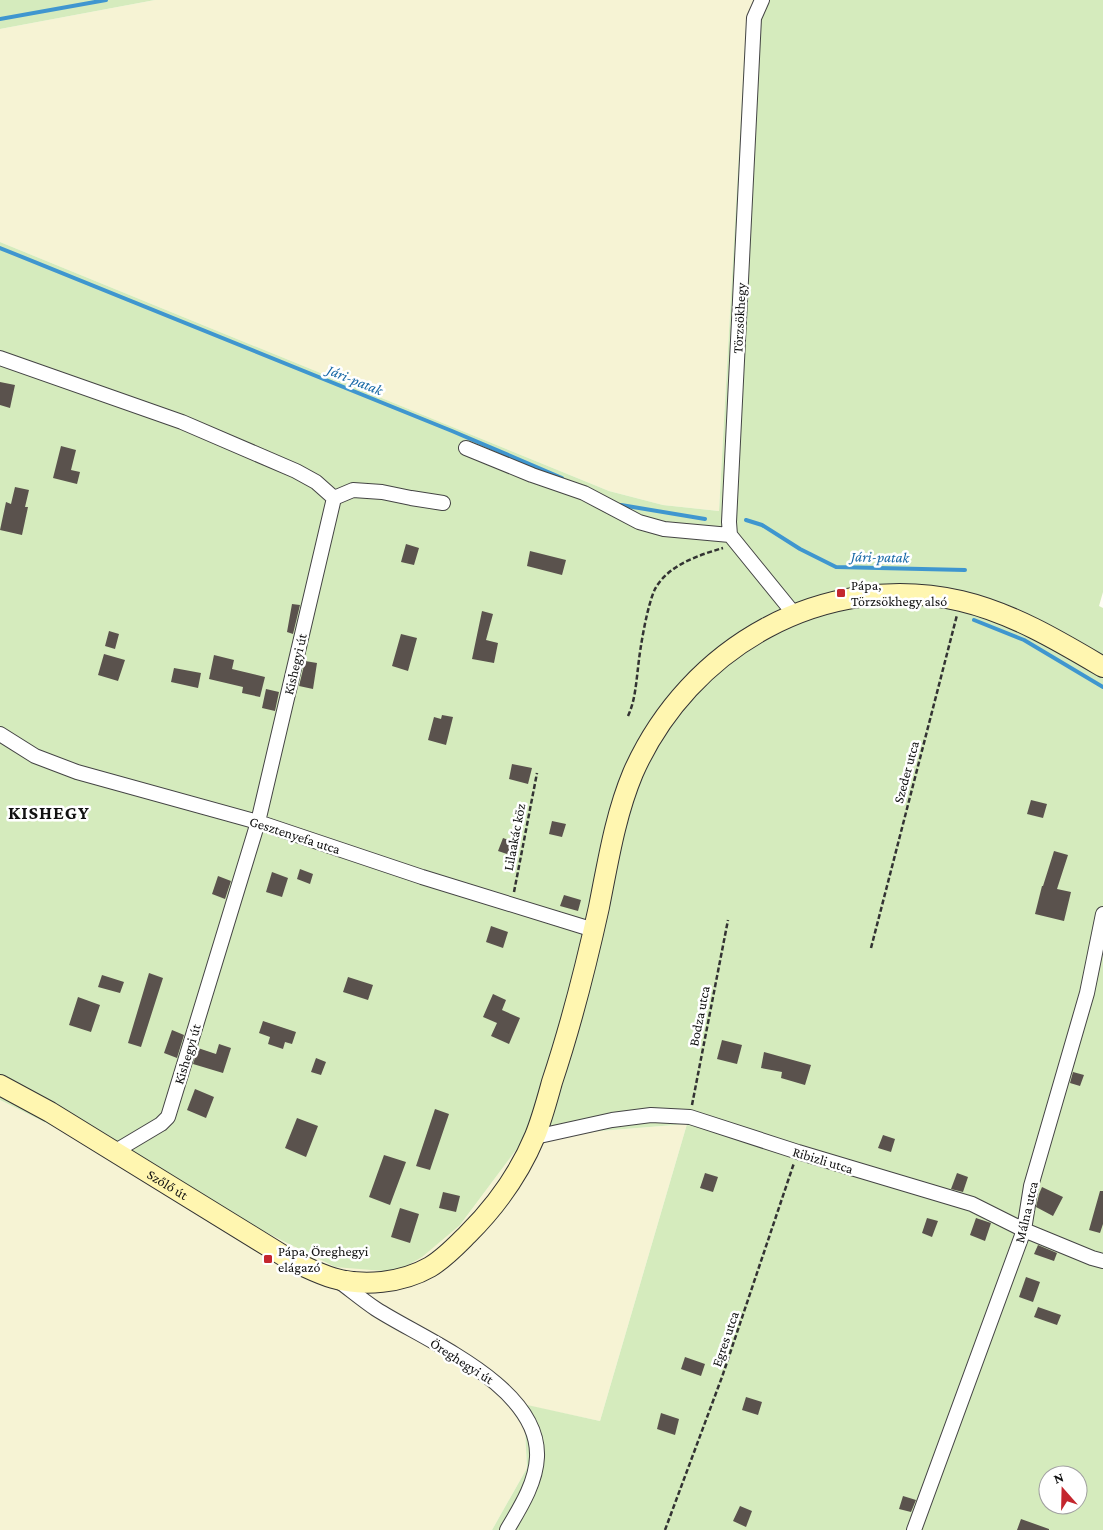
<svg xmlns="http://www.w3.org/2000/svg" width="1103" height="1530" viewBox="0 0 1103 1530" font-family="'Crimson Pro',serif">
<rect width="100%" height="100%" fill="#fffdf5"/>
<path fill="#f6f3d4" d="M155 0H754L746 25 719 511 663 505 609 491 0 242V29Z
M0 1100 335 1267 460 1225 522 1142 600 1131 687 1124 600 1421 506 1401 525 1430 527 1468 492 1530H0Z"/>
<path fill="#d5ebbd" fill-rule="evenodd" d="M0 0H155L0 29Z
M754 0H1103V592L1099 606 1103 608V1530H492L527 1468 525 1430 505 1400 600 1421 687 1124 600 1131 522 1142 460 1225 422 1257 396 1272 335 1267 0 1100V242L609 491 663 505 719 511 746 25ZM1048 1475H1078V1505H1048Z"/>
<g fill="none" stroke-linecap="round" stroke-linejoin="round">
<path stroke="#3f96cf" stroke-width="4" d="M0 19 106 0
M0 248 452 431 562 478
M621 505 705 519
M746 520 762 525 800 549 836 567 965 570
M974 620 1024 640 1103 687"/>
</g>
<path fill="#5a524d" d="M0 382 15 385 10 408 0 405Z
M61 446 76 450 71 470 80 472 77 484 53 478Z
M15 487 29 490 25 507H28L22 535 0 530 6 502 11 504Z
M406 544 419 548 414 565 401 562Z
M530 551 566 560 562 575 527 566Z
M292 604 300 605 293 634 287 632Z
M482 611 493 614 486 640 498 643 494 663 472 659Z
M109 631 119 634 115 649 105 646Z
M401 634 417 638 408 671 392 666Z
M104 654 125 660 118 681 98 675Z
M214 655 234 660 232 669 265 677 260 697 242 693 243 687 209 679Z
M305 661 317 663 313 689 299 686Z
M174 668 201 673 198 688 171 682Z
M266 689 279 692 275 711 262 708Z
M442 715 453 717 446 745 428 740 434 717 441 719Z
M512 764 532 768 528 784 509 779Z
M1031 800 1047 804 1043 818 1027 814Z
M552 821 566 824 562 837 549 834Z
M503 838 517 843 513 856 498 851Z
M1054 851 1068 855 1057 889 1071 892 1064 921 1035 914 1042 886H1043Z
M300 869 313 874 310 884 297 879Z
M272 872 288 878 282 897 266 892Z
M218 876 231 881 225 899 212 894Z
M564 895 581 900 578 911 560 906Z
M491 926 508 932 503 948 486 942Z
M149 973 163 978 141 1047 128 1043Z
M102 975 124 982 120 993 98 987Z
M348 977 373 985 368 1000 343 992Z
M493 994 506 1000 502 1010 520 1018 509 1044 491 1036 497 1023 483 1017Z
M78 997 100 1005 91 1032 69 1025Z
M263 1021 296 1032 292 1044 285 1042 283 1049 268 1044 270 1037 259 1033Z
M172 1030 184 1035 177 1058 164 1053Z
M722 1040 742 1045 737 1064 717 1059Z
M219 1044 231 1048 223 1073 193 1064 198 1048 216 1054Z
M764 1052 811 1065 805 1085 781 1078 782 1072 761 1068Z
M316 1058 326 1062 321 1075 311 1072Z
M1073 1072 1084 1075 1080 1086 1070 1083Z
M195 1089 214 1097 206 1118 187 1110Z
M435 1109 449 1114 430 1170 416 1166Z
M297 1118 318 1126 306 1157 285 1148Z
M883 1135 895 1139 891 1152 878 1148Z
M384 1155 406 1162 390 1205 369 1197Z
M705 1173 718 1177 713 1192 700 1188Z
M957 1173 968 1177 963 1192 951 1189Z
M1042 1187 1063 1197 1053 1216 1036 1207 1039 1194Z
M1100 1191H1103V1224L1100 1233 1089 1230Z
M443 1192 460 1196 456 1212 439 1208Z
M400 1208 419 1214 410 1243 391 1237Z
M927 1218 938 1221 932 1237 922 1233Z
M976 1218 991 1223 985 1241 970 1235Z
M1038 1245 1057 1253 1054 1261 1034 1254Z
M1026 1277 1040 1282 1033 1302 1019 1297Z
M1038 1307 1061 1315 1057 1325 1034 1317Z
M685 1357 705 1364 701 1376 681 1369Z
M746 1397 762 1402 758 1415 742 1410Z
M661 1413 679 1419 675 1435 657 1429Z
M903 1496 916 1500 911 1512 899 1509Z
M740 1506 752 1511 746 1527 733 1521Z
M1021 1519 1049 1529V1530H1017Z"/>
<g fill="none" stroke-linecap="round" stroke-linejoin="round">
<g stroke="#444" stroke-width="16">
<path id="street" d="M762 0 754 18 729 522 730 535 795 615
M0 358 182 422 296 471 316 482 334 498
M466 448 532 475 584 493 639 522 664 529 730 535
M334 498 353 490 382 492 411 498 443 503
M0 734 35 756 77 772 258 822 422 877 594 930
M535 1137 612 1120 651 1115 690 1117 798 1152 972 1204 1024 1230 1092 1258 1103 1261
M114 1152 161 1124 168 1117 258 822 334 498
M340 1282C352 1291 364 1301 376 1309 426 1341 540 1386 537 1457 536 1483 520 1508 507 1530
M914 1530 1024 1230 1031 1186 1087 993 1103 914"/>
</g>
<g stroke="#333" stroke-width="22">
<g id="secondary">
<path id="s1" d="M0 1085 50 1112 292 1261C306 1267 319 1274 333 1278 363 1287 402 1283 430 1267 445 1258 456 1246 468 1234 495 1207 520 1172 535 1136 542 1119 547 1100 552 1082 571 1025 586 966 599 907 608 862 615 816 633 773 689 646 824 570 961 601 1012 613 1059 641 1103 667"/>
</g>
</g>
<path stroke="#333" stroke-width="2.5" stroke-dasharray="5 2.5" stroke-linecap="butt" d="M628 716C635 701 636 684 638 668 640 648 647 606 655 589 668 565 699 555 723 548
M514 892 537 773
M871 948 957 615
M692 1105 728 920
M665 1530 722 1377 794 1163"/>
<use href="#street" stroke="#fff" stroke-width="14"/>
<use href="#secondary" stroke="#fff6b0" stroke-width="20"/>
</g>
<g fill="#c4262e" stroke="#fff" stroke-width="2">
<rect x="836" y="588" width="10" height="10" rx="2.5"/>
<rect x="263" y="1254" width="10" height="10" rx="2.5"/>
</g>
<g text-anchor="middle" stroke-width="5" stroke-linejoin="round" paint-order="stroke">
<g font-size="14" fill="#111" stroke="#fff">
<text transform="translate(739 318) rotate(-87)" y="5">Törzsökhegy</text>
<text transform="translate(295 664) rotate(-77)" y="5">Kishegyi út</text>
<text transform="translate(906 772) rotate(-75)" y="5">Szeder utca</text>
<text transform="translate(295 835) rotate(18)" y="5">Gesztenyefa utca</text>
<text transform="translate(514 837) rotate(-79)" y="5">Lilaakác köz</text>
<text transform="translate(699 1016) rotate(-79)" y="5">Bodza utca</text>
<text transform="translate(187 1054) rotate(-73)" y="5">Kishegyi út</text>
<text transform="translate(823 1160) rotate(17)" y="5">Ribizli utca</text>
<text dy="5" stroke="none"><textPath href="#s1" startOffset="195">Szőlő út</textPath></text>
<text transform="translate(1026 1212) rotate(-77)" y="5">Málna utca</text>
<text transform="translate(725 1339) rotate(-71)" y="5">Egres utca</text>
<text transform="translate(462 1361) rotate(33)" y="5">Öreghegyi út</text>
</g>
<g font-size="14" fill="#111" stroke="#fff" text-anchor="start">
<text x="851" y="590">Pápa,<tspan x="851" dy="16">Törzsökhegy alsó</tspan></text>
<text x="278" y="1256">Pápa, Öreghegyi<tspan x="278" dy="16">elágazó</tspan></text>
</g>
<g font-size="15" font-style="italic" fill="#1768a6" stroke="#fff">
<text transform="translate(355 380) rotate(22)" y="5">Jári-patak</text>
<text transform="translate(880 557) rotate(1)" y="5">Jári-patak</text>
</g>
<g font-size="19" font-weight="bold" letter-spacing="1" fill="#111" stroke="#fff">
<text x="49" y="819">KISHEGY</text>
</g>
</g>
<g transform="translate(1063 1490) rotate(340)"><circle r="24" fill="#ffffff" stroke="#a0a0a0"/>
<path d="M0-4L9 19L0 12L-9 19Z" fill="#c4262e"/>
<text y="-8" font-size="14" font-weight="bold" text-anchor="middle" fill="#111111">N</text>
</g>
</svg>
